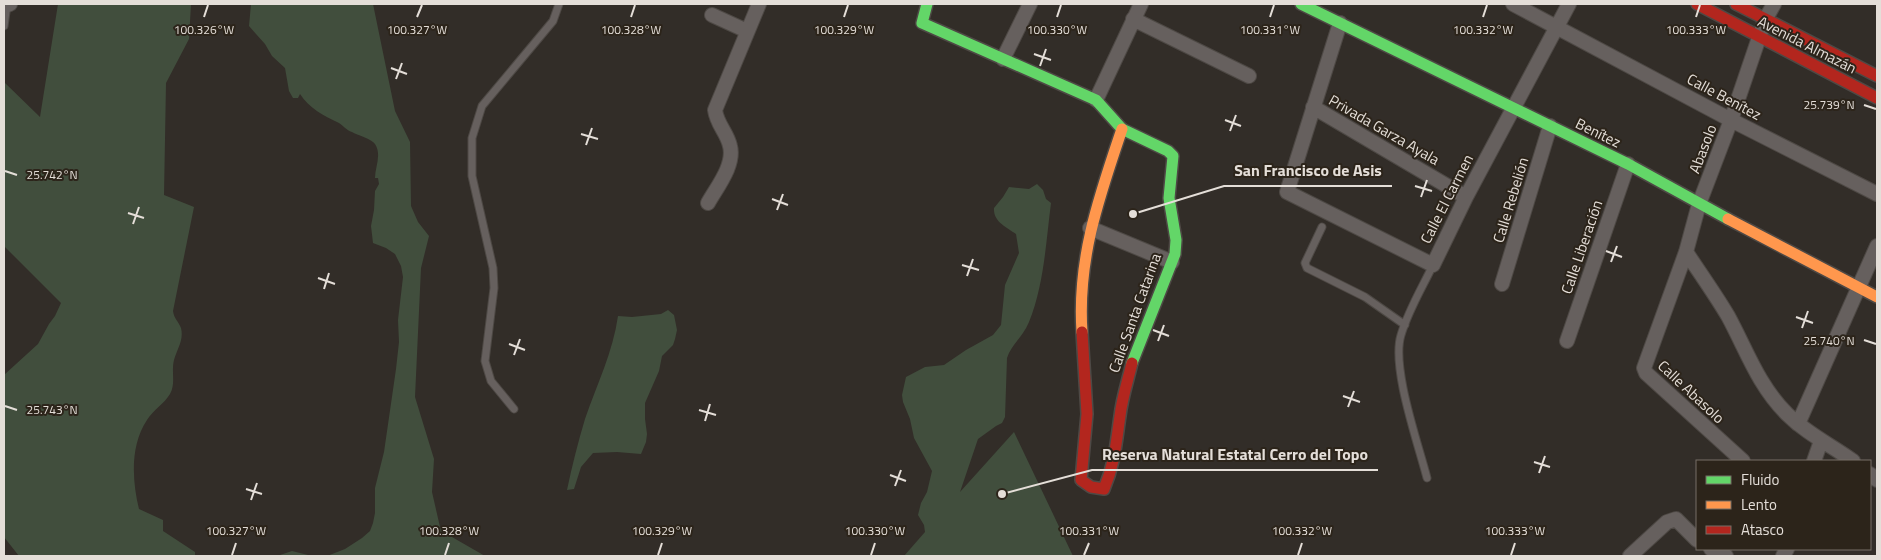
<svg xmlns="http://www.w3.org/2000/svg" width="1881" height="560" viewBox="0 0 1881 560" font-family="'Titillium Web',sans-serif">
<rect width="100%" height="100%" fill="#322d28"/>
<path fill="#414e3d" d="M58 4H191L189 39 166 83 164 195 194 207 173 311C174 319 179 322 181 328 184 340 177 349 174 360 171 372 176 383 170 394 164 404 153 410 147 420 130 445 132 481 139 509L163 520V531L195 552V556H19L4 537V375L38 344 49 324 55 316 61 303 4 246V82L40 117Z
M251 4H373L395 111 410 142 411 206 418 222 429 236 421 268 415 397 434 459 432 492 440 527 445 533 485 556H277L292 551 308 555 327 556 345 549 362 538 370 531 373 523 375 513V488L384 452 396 369 399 342 398 320 403 277 401 266 395 254 386 248 373 243 371 226 374 210 375 191 379 184 378 178H375C375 167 382 155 375 144 372 139 357 135 352 132 346 130 344 126 339 123 324 116 309 108 300 94L298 98H293L289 91 285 68 272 56 265 44 249 26Z
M1037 184 1043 190 1046 199 1051 203C1046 242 1044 285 1029 322 1023 337 1011 345 1007 358L1005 417 1002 423 996 426 978 439 960 492 1014 432 1073 556H904L925 532 924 525 918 515 921 503 927 492 932 471 914 438 910 419 903 402 902 395 906 377 925 367 944 365 966 350 993 335 1001 325 1005 285 1019 253 1016 234C1007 227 993 222 994 208L1003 197 1009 187 1029 189Z
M668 310 674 315 677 330 675 339 673 345 662 356 659 371 645 403V419L647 434 646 442 641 454 617 452 593 453 581 467 574 489 567 490C572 466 578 442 585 419 597 384 613 352 618 316L632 317 661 314Z"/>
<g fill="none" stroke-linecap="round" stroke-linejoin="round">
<g stroke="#4e4945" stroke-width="9">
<path id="lane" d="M4 26 7 5
M1322 227 1305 263 1307 268 1365 297 1405 325
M514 409 491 381 485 361 494 288 493 268 472 176V138L482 106 553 21 559 4
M1427 478C1418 443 1391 367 1401 335 1408 311 1422 288 1433 265"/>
</g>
<g stroke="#4e4945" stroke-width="16">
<path id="street" d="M1513 4 1731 120 1877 194
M4 6 10 4
M712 15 747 31
M1133 19 1249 76
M1340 23 1287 192 1433 265 1466 197 1569 4
M1003 59 1030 4
M1096 100 1141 4
M1313 107 1466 197
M708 203C717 187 735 165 730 146 727 132 717 125 715 110L759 4
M1090 228 1172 262
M1686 252C1700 273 1715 294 1728 316 1747 351 1758 385 1787 414 1807 434 1831 445 1853 461
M1502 284 1550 126
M1567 341 1628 164
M1798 424 1877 246
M1743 461 1646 373 1644 368 1686 252 1699 204 1731 120 1765 20 1774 4
M1814 461 1821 441
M1870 474 1877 480
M1711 549 1726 556
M1630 556 1667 522 1676 519 1697 540
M1783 556 1787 549"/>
</g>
<g stroke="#4e4945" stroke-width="14">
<path id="fast" d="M927 4 922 23 1096 100 1122 129 1168 151 1173 156 1169 198 1176 240 1175 254 1132 363
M1301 4 1628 164 1728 219"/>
</g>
<g stroke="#4e4945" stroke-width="14">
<path id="slow" d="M1728 219 1877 297
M1082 332C1077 259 1099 197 1122 129"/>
</g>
<g stroke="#4e4945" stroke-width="14">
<path id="jam" d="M1697 4 1877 98
M1736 4 1877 76
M1082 332 1087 414 1081 480 1091 487 1104 489C1115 463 1116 443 1120 416 1122 398 1128 380 1132 363"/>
</g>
<use href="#lane" stroke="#66605e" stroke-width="7"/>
<use href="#street" stroke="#66605e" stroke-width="14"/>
<use href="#fast" stroke="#63d668" stroke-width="11"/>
<use href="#slow" stroke="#ff974d" stroke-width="11"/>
<use href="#jam" stroke="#b3261e" stroke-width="11"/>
</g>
<path fill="none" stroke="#e4ded8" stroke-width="2" d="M204 17 208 5M417 17 422 5M631 17 635 5M844 17 848 5M1057 17 1061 5M1270 17 1274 5M1483 17 1487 5M1696 17 1700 5M1034 54 1051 60M1040 66 1046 49M391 68 407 74M396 79 402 63M1864 105 1876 109M1225 120 1241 126M1230 131 1236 115M581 134 598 139M586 145 592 128M5 171 17 175M1415 186 1432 191M1421 197 1427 180M772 199 788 205M777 210 783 194M128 213 144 218M133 224 139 207M1606 251 1622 257M1611 262 1617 246M962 265 979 270M967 276 973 259M318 278 335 284M324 289 329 273M1796 317 1813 323M1802 328 1808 311M1153 330 1169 336M1864 340 1876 344M1158 341 1164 325M509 344 525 350M514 355 520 339M1343 396 1360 402M5 406 17 410M1348 407 1354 391M699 410 716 415M705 421 710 404M1534 462 1550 467M1539 473 1545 456M890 475 906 481M895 486 901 470M246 489 262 494M251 500 257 483M232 555 236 543M445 555 449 543M658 555 662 543M871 555 875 543M1084 555 1089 543M1298 555 1302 543M1511 555 1515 543"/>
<g text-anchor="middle" stroke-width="4" stroke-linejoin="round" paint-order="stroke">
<g font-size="15" fill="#e4ded8" stroke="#2c241a">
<text transform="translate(1807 45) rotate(27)" y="5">Avenida Almazán</text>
<text transform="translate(1724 97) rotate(28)" y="5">Calle Benítez</text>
<text transform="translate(1384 130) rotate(30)" y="5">Privada Garza Ayala</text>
<text transform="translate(1598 133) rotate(26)" y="5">Benítez</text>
<text transform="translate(1703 149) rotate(-69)" y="5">Abasolo</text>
<text transform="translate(1447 199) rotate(-63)" y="5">Calle El Carmen</text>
<text transform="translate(1511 200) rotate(-73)" y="5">Calle Rebelión</text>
<text transform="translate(1582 247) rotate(-71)" y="5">Calle Liberación</text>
<text transform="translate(1135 313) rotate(-70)" y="5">Calle Santa Catarina</text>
<text transform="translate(1691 392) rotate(43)" y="5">Calle Abasolo</text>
</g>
</g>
<g font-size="12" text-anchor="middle" fill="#e4ded8" stroke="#2c241a" stroke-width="4" stroke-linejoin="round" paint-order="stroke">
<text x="204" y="34">100.326°W</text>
<text x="631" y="34">100.328°W</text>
<text x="1057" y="34">100.330°W</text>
<text x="1270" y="34">100.331°W</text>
<text x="1483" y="34">100.332°W</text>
<text x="1696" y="34">100.333°W</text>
<text x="417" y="34">100.327°W</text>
<text x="844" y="34">100.329°W</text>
<text x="1829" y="109">25.739°N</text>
<text x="52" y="179">25.742°N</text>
<text x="1829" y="345">25.740°N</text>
<text x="52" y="414">25.743°N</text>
<text x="236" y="535">100.327°W</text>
<text x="449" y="535">100.328°W</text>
<text x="662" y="535">100.329°W</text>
<text x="875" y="535">100.330°W</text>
<text x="1089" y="535">100.331°W</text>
<text x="1302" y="535">100.332°W</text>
<text x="1515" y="535">100.333°W</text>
</g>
<path fill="none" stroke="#e4ded8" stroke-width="2" d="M1133 214L1224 186H1392M1002 494L1092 470H1378"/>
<g fill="#e4ded8" stroke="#2c241a" stroke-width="2">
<circle cx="1133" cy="214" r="5"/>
<circle cx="1002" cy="494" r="5"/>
</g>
<g font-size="16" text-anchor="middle" font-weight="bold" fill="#e4ded8" stroke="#2c241a" stroke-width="4" stroke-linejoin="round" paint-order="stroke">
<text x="1308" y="176">San Francisco de Asis</text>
<text x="1235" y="460">Reserva Natural Estatal Cerro del Topo</text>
</g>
<rect width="1881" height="560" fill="none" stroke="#e4ded8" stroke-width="10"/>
<rect x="1696" y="460" width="175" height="90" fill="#2c241a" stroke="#766e66"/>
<rect x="1706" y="476" width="25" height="8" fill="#63d668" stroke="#766e66"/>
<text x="1741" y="485" font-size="15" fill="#e4ded8">Fluido</text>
<rect x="1706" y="501" width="25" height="8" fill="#ff974d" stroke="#766e66"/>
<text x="1741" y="510" font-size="15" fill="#e4ded8">Lento</text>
<rect x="1706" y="526" width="25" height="8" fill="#b3261e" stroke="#766e66"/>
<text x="1741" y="535" font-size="15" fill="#e4ded8">Atasco</text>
</svg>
